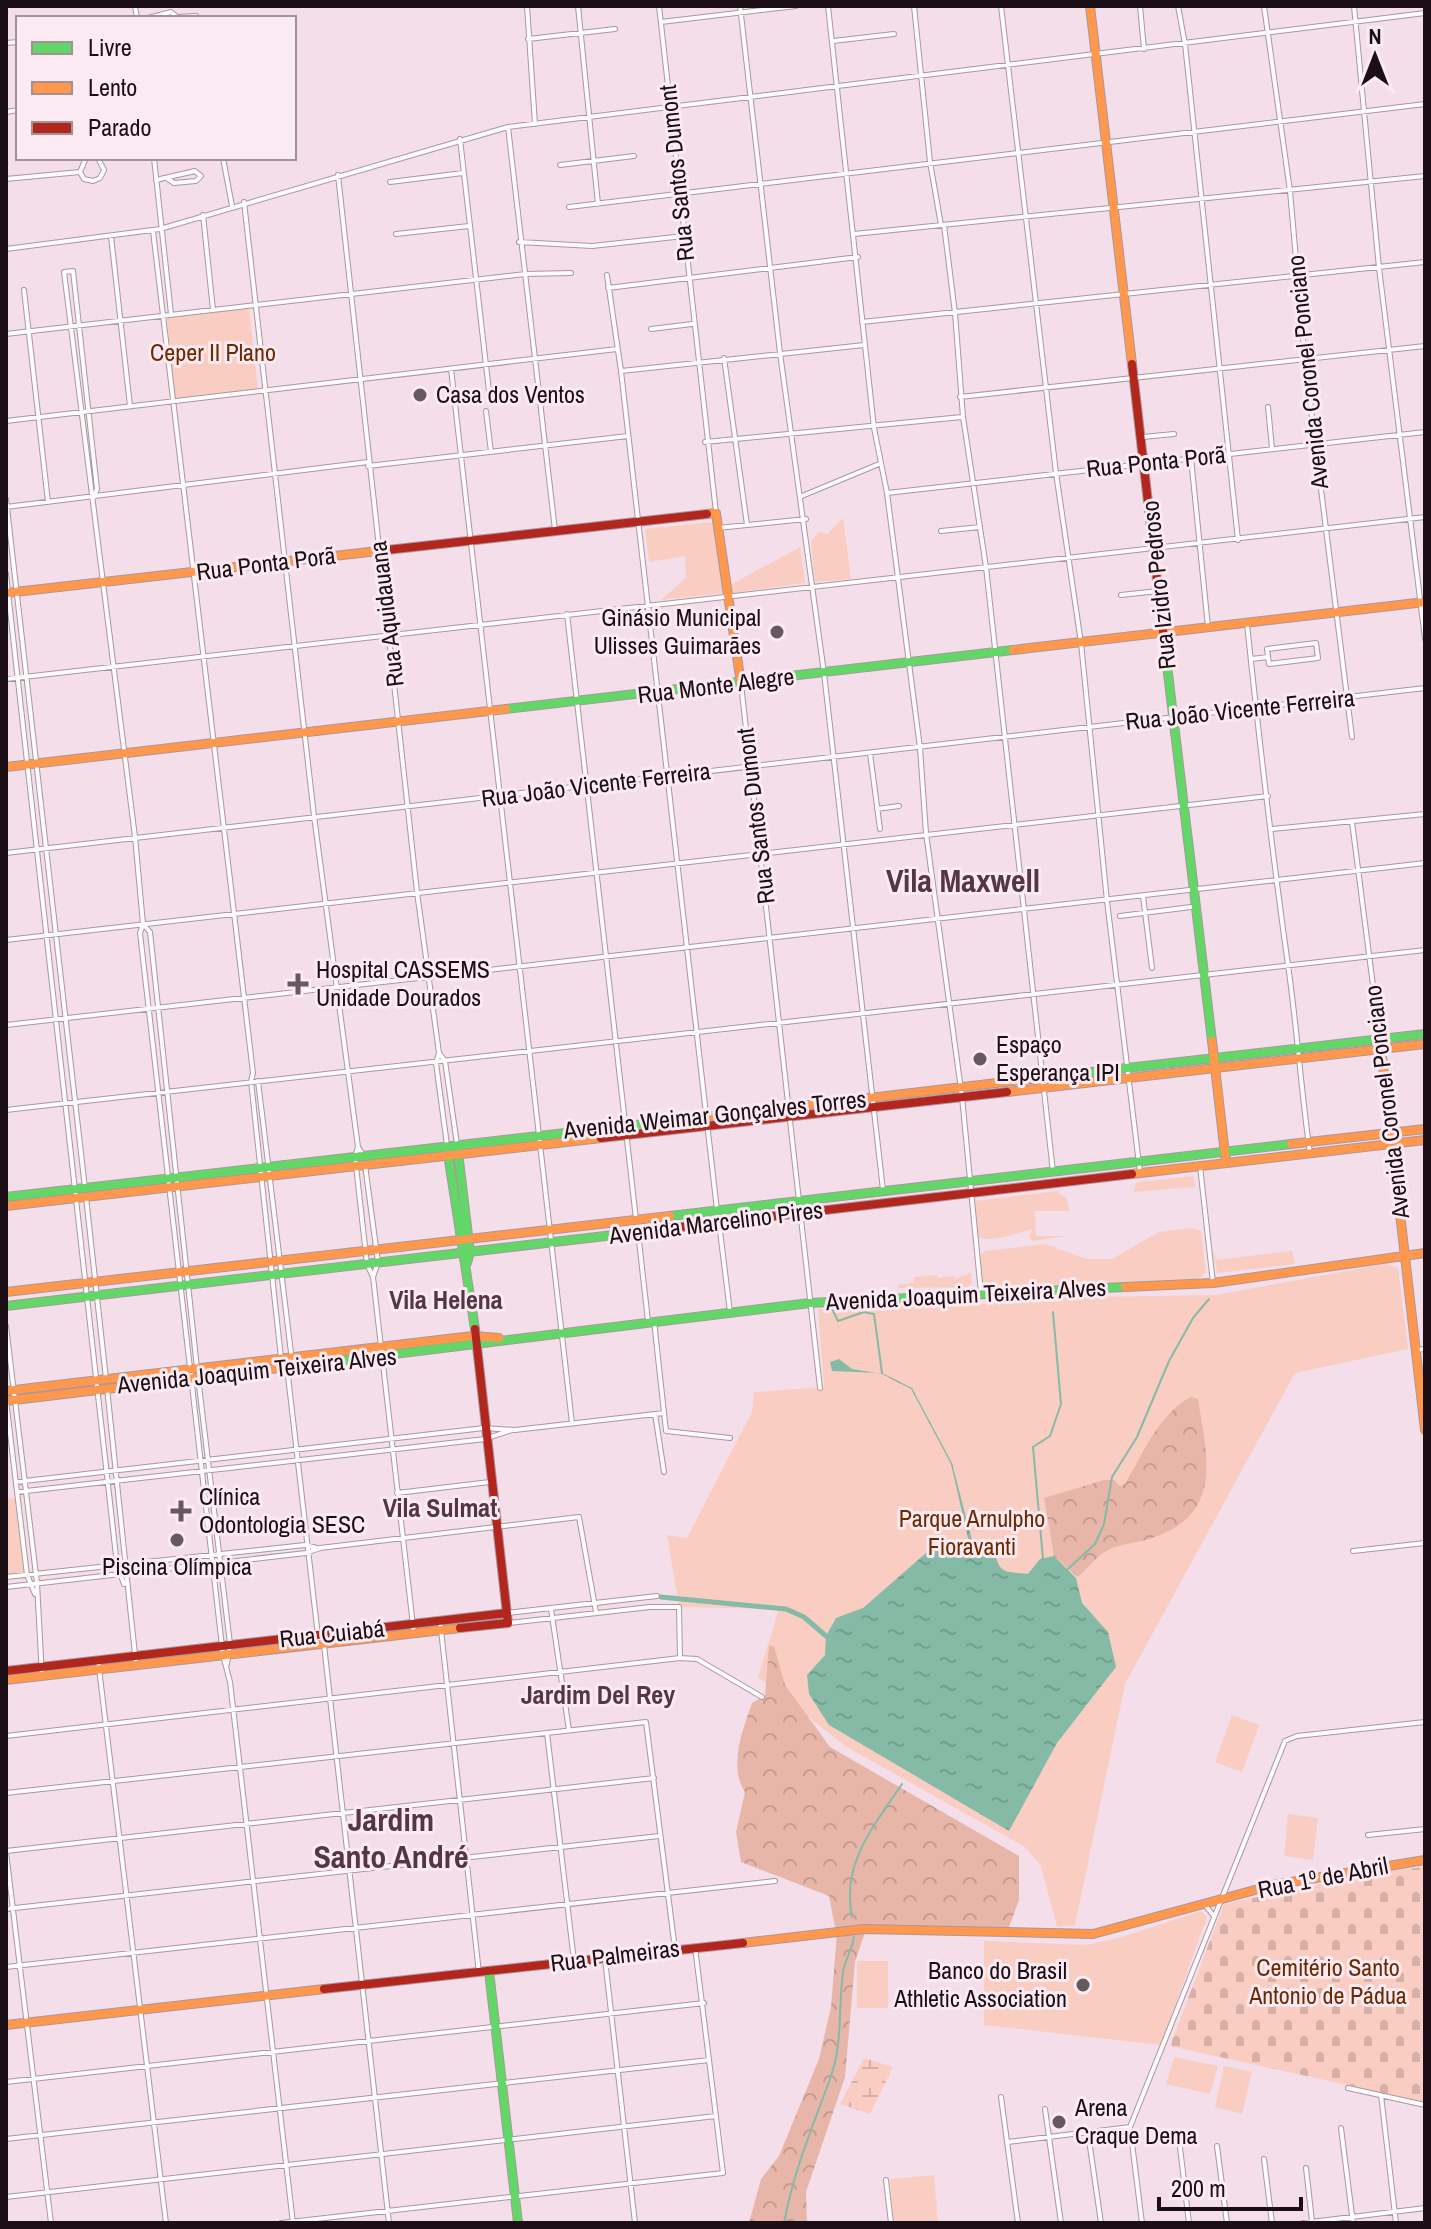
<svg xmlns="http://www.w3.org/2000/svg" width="1431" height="2229" viewBox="0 0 1431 2229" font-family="'Archivo Narrow',sans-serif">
<defs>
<pattern id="forest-crowns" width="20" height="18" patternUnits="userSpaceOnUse" patternTransform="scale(2)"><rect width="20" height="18" fill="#e7b6a8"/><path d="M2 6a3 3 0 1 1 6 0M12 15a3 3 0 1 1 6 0" fill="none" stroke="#c69b90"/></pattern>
<pattern id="wetland-marsh" width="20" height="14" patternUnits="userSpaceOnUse" patternTransform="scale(2)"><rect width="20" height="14" fill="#facdc2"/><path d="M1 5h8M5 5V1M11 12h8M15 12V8" fill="none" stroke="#d6afa6"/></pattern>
<pattern id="cemetery-stones" width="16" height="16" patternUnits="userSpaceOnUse" patternTransform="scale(2)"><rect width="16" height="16" fill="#facdc2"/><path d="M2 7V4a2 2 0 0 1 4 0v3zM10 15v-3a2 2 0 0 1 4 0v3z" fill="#d6afa6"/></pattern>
<pattern id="water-ripples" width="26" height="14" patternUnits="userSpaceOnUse" patternTransform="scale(2)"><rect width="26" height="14" fill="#85bba6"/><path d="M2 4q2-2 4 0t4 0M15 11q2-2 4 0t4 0" fill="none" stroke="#72a08e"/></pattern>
</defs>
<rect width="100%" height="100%" fill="#f4dee9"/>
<path fill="#facdc2" d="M249 308 258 390 175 399 167 317Z
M843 518 851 579 815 582 811 541 819 532 827 534Z
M713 522 723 593 661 600 686 578 685 556 649 562 645 529Z
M800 547 805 583 732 593V584Z
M1193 1176 1195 1187 1133 1192 1137 1182Z
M1057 1191 1067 1199 1069 1211H1035L1036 1236H1067L1033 1241 1029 1238 1032 1229C1021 1232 991 1244 978 1237L974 1201Z
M1192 1228 1201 1231 1206 1272 1199 1279 991 1289 983 1282 980 1256 985 1251 1045 1244 1087 1259H1112L1159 1232Z
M1213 1250 1216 1260 1292 1251 1295 1264 1217 1273Z
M1385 1264 1398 1268 1408 1349 1295 1373 1125 1684 1075 1925 1057 1927 1041 1866 1025 1847 845 1746 758 1677 779 1609 679 1607 667 1535 687 1538 752 1412 754 1392 824 1387 818 1309 983 1304 1026 1298 1216 1295Z
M971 1273 972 1283 968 1287 898 1288V1285L914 1283V1277L937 1275V1278L955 1276V1279Z
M15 1498 24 1574 6 1575V1499Z
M1232 1715 1259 1725 1242 1772 1215 1762Z
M1288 1814 1318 1818 1313 1860 1284 1856Z
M1201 1911 1207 1917 1161 2045 984 2025V1941L1086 1945 1119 1938Z
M857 1961H888V2008H857Z
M1174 2057 1218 2066 1210 2094 1166 2084Z
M1224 2066 1252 2072 1242 2114 1215 2107Z
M934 2175 938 2223H894L890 2179Z"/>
<path fill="url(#forest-crowns)" d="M1191 1397 1198 1399C1207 1457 1224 1514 1152 1538 1139 1543 1123 1543 1110 1549 1098 1554 1087 1569 1078 1577L1054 1556 1044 1498 1104 1480H1114L1120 1486 1125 1484C1143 1454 1159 1413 1191 1397Z
M769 1646H774L785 1685 830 1747 1019 1856V1900L1009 1927H835L829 1896 741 1862 736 1832 745 1792C728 1766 743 1729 752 1703L765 1696Z
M865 1932 855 1962 845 2077 806 2192 807 2223H749L761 2179 779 2156 819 2059 831 2007 837 1933Z"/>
<path fill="url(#wetland-marsh)" d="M864 2058 893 2067 870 2114 840 2104Z"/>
<path fill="url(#cemetery-stones)" d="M1425 1867V2102L1170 2046 1224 1904 1379 1872Z"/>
<path fill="url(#water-ripples)" d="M839 1359 852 1369 884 1374 912 1388 952 1463 974 1548 988 1543 992 1545C1001 1574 999 1571 1028 1574L1040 1559 1054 1556 1076 1578 1082 1603 1108 1632 1116 1667 1057 1743 1009 1831 829 1725 809 1694 807 1675 825 1655 826 1636 836 1618 863 1608 934 1546 970 1547 951 1464 911 1389 880 1373 832 1371 830 1362Z"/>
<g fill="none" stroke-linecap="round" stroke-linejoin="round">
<path stroke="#85bba6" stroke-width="2" d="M832 1309 838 1321 864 1312 874 1314 882 1373
M1043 1559 1033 1447 1050 1436 1061 1404 1053 1312
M1068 1569 1095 1544 1104 1524 1112 1477 1137 1437 1169 1361 1193 1318 1209 1299
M852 1917C841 1863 874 1826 902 1784
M784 2223C795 2166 812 2129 831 2076 843 2041 838 2008 843 1972 845 1960 852 1950 854 1937"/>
<path stroke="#85bba6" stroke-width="5" d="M661 1597 786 1609 804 1617 826 1636"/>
<g stroke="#a898a0" stroke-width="6">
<path id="street" d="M135 6 137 18
M527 6 535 124
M578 6 598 204
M659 6 716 512
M740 6 780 353 824 673 883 1190
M828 6 874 428 887 493 920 748 926 833 962 1097 981 1293
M914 6 930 162 941 225
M1001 6 1056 473 1081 643 1107 901 1140 1172
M1140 6 1144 49
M1178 6 1185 44 1238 540
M1264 6 1290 191 1305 361 1352 737
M1354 6 1379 268 1425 639
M148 18 171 12 177 17 196 16
M661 22 796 6
M528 39 615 29
M833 41 894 34
M6 43 18 42
M6 112 18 110
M508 127 555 530
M460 139 489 391
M86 158 80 172 84 179 93 181 100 178 104 170 98 158
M154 158 171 314
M223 158 232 206
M560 165 634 156
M338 175 417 892 439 1053 436 1063 447 1145
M6 179 80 172
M156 180 195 171 201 176 196 181 174 183 168 179
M390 182 463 173
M244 202 314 816 358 1147 364 1156
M569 207 1425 104
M203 215 213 310
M944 225 955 313 963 417 986 567 1053 1172
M153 231 253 1073 251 1081 281 1358
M396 234 469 226
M854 234 1425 176
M111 236 130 406
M519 242 592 246 684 236
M6 249 160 229 508 127 1425 13
M607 275 621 371 717 1210
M608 288 858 257
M24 290 48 502
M862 322 1425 262
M651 329 692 324
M6 334 525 274 571 273
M724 358 747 525
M451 369 572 1423
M621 371 864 345
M960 397 1425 346
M1268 407 1272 448
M486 411 491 452
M6 421 617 349
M1143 437 1174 434
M705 442 962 417
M1191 458 1208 627
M368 466 628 436
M887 493 1425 432
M802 496 879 464
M94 497 97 489 73 271 64 272 135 837 143 924 140 933 223 1655 230 1682 293 2223
M6 499 85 1188
M6 507 368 462
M718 528 806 519
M941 531 980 527
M6 574 117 1565 124 1584
M1121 595 1158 591
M567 614 636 1219
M1247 624C1259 738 1272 851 1288 965 1297 1027 1301 1091 1310 1153
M1316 643 1318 658 1269 664 1267 649Z
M1251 659 1268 657
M6 679 1425 517
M741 684 820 1388
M870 753 880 829
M877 809 899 806
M1352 822 1380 1040
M1272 829 1425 814
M6 853 1425 688
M1143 896 1152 968
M1120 916 1191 907
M143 924 150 932 197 1368
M6 940 1268 796
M6 1025 1425 863
M439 1053 445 1061 457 1144
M258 1081 292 1361 288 1376
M6 1110 1425 950
M358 1147 355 1157 367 1264 373 1277 414 1634
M365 1165 378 1262 373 1277
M1200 1166 1213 1283
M86 1197 106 1379
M719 1223 730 1312
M638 1232 648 1321
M654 1321 666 1431 730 1438
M6 1326 37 1583 42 1676
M1416 1350 1425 1349
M282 1367 288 1376 318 1636 324 1645 389 2223
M198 1377 230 1644 227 1664
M107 1388 136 1664
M6 1400 27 1575 35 1594
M655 1414 664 1472
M16 1482 484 1428 515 1430 664 1413
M17 1492 485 1439 512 1430
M397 1493 490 1482
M1353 1551 1425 1543
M6 1577 305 1545 317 1548
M6 1587 306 1553 320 1548 579 1517 596 1612
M551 1609 569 1730
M507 1613 657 1596
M440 1621 479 1973
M509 1623 650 1607H679L680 1658
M98 1660 166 2223
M547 1733 574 1961
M6 1736 680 1658 697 1659 762 1697
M6 1793 646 1722 675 1949
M1368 1835 1425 1829
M6 1851 654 1778
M6 1852 51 2223
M1204 1904 1214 1916
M6 1909 659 1836
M605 1959 635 2223
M6 1967 775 1881
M6 2082 704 2003
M1348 2088 1425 2105
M1381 2095 1396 2223
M1001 2097 1018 2223
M1045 2109 1061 2223
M1130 2127 1285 1741 1297 1736 1425 1722
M1130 2127 1142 2223
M1341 2128 1353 2223
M1088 2133 1101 2223
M6 2139 709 2060
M1179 2139 1189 2223
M1008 2142 1130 2127
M1217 2146 1227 2223
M1264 2159 1272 2223
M1306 2168 1312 2221
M886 2180 891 2223
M6 2197 716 2116
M281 2223 723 2173 695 1947
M1303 2223 1425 2208"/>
</g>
<g stroke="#a898a0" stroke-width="10">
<path id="fast" d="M1164 640 1212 1041
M506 709 1013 650
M1074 1074 1425 1034
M458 1152 470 1252 467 1263
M448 1154 475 1329
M6 1197 697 1118
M670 1216 1291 1144
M6 1306 665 1229
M321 1363 810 1303 1125 1287
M489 1971 518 2223"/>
</g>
<g stroke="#a898a0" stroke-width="10">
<path id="slow" d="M1090 6 1132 364
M707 514 716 513 741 684
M6 593 387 550
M1013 650 1425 602
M6 767 506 709
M1380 1040 1391 1134
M1212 1041 1226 1163
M1007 1092 1425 1044
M697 1118 1074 1074
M1291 1144 1425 1129
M1392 1144 1425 1430
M1132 1174 1425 1140
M6 1206 601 1138
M1125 1287 1213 1283 1425 1253
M6 1292 670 1216
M6 1391 473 1336 499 1338
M6 1401 321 1363
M6 1680 460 1628
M743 1943 864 1929 1093 1934 1273 1885 1425 1860
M6 2025 324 1989"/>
</g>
<g stroke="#a898a0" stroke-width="10">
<path id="jam" d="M1132 364 1164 640
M387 550 707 514
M601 1138 1007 1092
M665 1229 1132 1174
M460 1628 508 1623 475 1329
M6 1671 507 1613
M324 1989 743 1943"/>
</g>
<use href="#street" stroke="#fdfafc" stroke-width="4"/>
<use href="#fast" stroke="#63d668" stroke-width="8"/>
<use href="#slow" stroke="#ff974d" stroke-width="8"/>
<use href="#jam" stroke="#b3261e" stroke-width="8"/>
</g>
<g fill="#67575f" stroke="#fbeaf2" stroke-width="3">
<circle cx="420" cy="395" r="8"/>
<circle cx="777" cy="632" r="8"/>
<path d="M294 972h8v8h8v8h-8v8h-8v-8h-8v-8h8z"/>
<circle cx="980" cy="1059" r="8"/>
<path d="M177 1499h8v8h8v8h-8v8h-8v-8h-8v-8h8z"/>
<circle cx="177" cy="1540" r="8"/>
<circle cx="1083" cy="1985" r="8"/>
<circle cx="1059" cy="2122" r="8"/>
</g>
<g text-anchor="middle" stroke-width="6" stroke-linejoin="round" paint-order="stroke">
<g font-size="24" fill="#1b0e15" stroke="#fbeaf2">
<text transform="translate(677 173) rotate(-96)" y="8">Rua Santos Dumont</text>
<text transform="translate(1308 372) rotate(-96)" y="8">Avenida Coronel Ponciano</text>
<text transform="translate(1156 462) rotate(-6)" y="8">Rua Ponta Porã</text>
<text transform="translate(266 564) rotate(-7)" y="8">Rua Ponta Porã</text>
<text transform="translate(1159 585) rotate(-96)" y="8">Rua Izidro Pedroso</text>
<text transform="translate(387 614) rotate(-97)" y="8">Rua Aquidauana</text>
<text transform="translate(716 686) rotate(-7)" y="8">Rua Monte Alegre</text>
<text transform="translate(1240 710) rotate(-6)" y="8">Rua João Vicente Ferreira</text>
<text transform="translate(596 785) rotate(-7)" y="8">Rua João Vicente Ferreira</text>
<text transform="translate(756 816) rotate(-97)" y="8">Rua Santos Dumont</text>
<text transform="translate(1387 1102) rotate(-97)" y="8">Avenida Coronel Ponciano</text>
<text transform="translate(715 1115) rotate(-6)" y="8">Avenida Weimar Gonçalves Torres</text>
<text transform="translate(716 1223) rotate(-7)" y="8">Avenida Marcelino Pires</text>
<text transform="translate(966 1295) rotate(-3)" y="8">Avenida Joaquim Teixeira Alves</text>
<text transform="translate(257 1371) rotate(-6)" y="8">Avenida Joaquim Teixeira Alves</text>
<text transform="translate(332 1634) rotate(-6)" y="8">Rua Cuiabá</text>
<text transform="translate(1323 1878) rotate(-11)" y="8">Rua 1º de Abril</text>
<text transform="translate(615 1956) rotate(-7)" y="8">Rua Palmeiras</text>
</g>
<g font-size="24" fill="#6b2a02" stroke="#fbeaf2">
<text x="213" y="361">Ceper II Plano</text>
<text x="972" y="1527">Parque Arnulpho<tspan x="972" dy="28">Fioravanti</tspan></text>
<text x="1328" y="1976">Cemitério Santo<tspan x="1328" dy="28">Antonio de Pádua</tspan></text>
</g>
<g font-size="24" fill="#1b0e15" stroke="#fbeaf2" text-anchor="start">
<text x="436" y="403">Casa dos Ventos</text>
<text x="761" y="626" text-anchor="end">Ginásio Municipal<tspan x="761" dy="28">Ulisses Guimarães</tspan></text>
<text x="316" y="978">Hospital CASSEMS<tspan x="316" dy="28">Unidade Dourados</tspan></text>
<text x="996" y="1053">Espaço<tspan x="996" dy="28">Esperança IPI</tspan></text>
<text x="199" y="1505">Clínica<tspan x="199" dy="28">Odontologia SESC</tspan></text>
<text x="177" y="1575" text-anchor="middle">Piscina Olímpica</text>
<text x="1067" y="1979" text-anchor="end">Banco do Brasil<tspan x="1067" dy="28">Athletic Association</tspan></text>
<text x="1075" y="2116">Arena<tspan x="1075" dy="28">Craque Dema</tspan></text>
</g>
<g font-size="26" font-weight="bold" fill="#553647" stroke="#fbeaf2">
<text x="446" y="1309">Vila Helena</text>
<text x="440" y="1517">Vila Sulmat</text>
<text x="598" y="1704">Jardim Del Rey</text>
</g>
<g font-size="32" font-weight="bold" fill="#553647" stroke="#fbeaf2">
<text x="963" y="892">Vila Maxwell</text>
<text x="391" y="1831">Jardim<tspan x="391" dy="37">Santo André</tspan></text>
</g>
</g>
<rect width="1431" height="2229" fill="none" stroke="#1b0e15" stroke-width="16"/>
<rect x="16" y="16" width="280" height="144" fill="#fbeaf2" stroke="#a1929a" stroke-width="2"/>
<rect x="32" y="42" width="40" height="12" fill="#63d668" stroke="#a1929a" stroke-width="2"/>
<text x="88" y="56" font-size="24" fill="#1b0e15">Livre</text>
<rect x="32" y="82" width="40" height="12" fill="#ff974d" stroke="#a1929a" stroke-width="2"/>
<text x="88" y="96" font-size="24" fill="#1b0e15">Lento</text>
<rect x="32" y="122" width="40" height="12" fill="#b3261e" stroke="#a1929a" stroke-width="2"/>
<text x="88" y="136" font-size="24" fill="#1b0e15">Parado</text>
<g transform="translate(1375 56)" stroke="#fbeaf2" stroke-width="6" paint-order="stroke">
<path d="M0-6L14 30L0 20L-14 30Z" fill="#1b0e15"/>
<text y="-12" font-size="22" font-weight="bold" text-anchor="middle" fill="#1b0e15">N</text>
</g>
<path d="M1159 2197v12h142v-12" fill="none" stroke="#1b0e15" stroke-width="4"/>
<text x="1171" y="2197" font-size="24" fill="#1b0e15" stroke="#fbeaf2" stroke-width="6" paint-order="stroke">200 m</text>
</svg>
